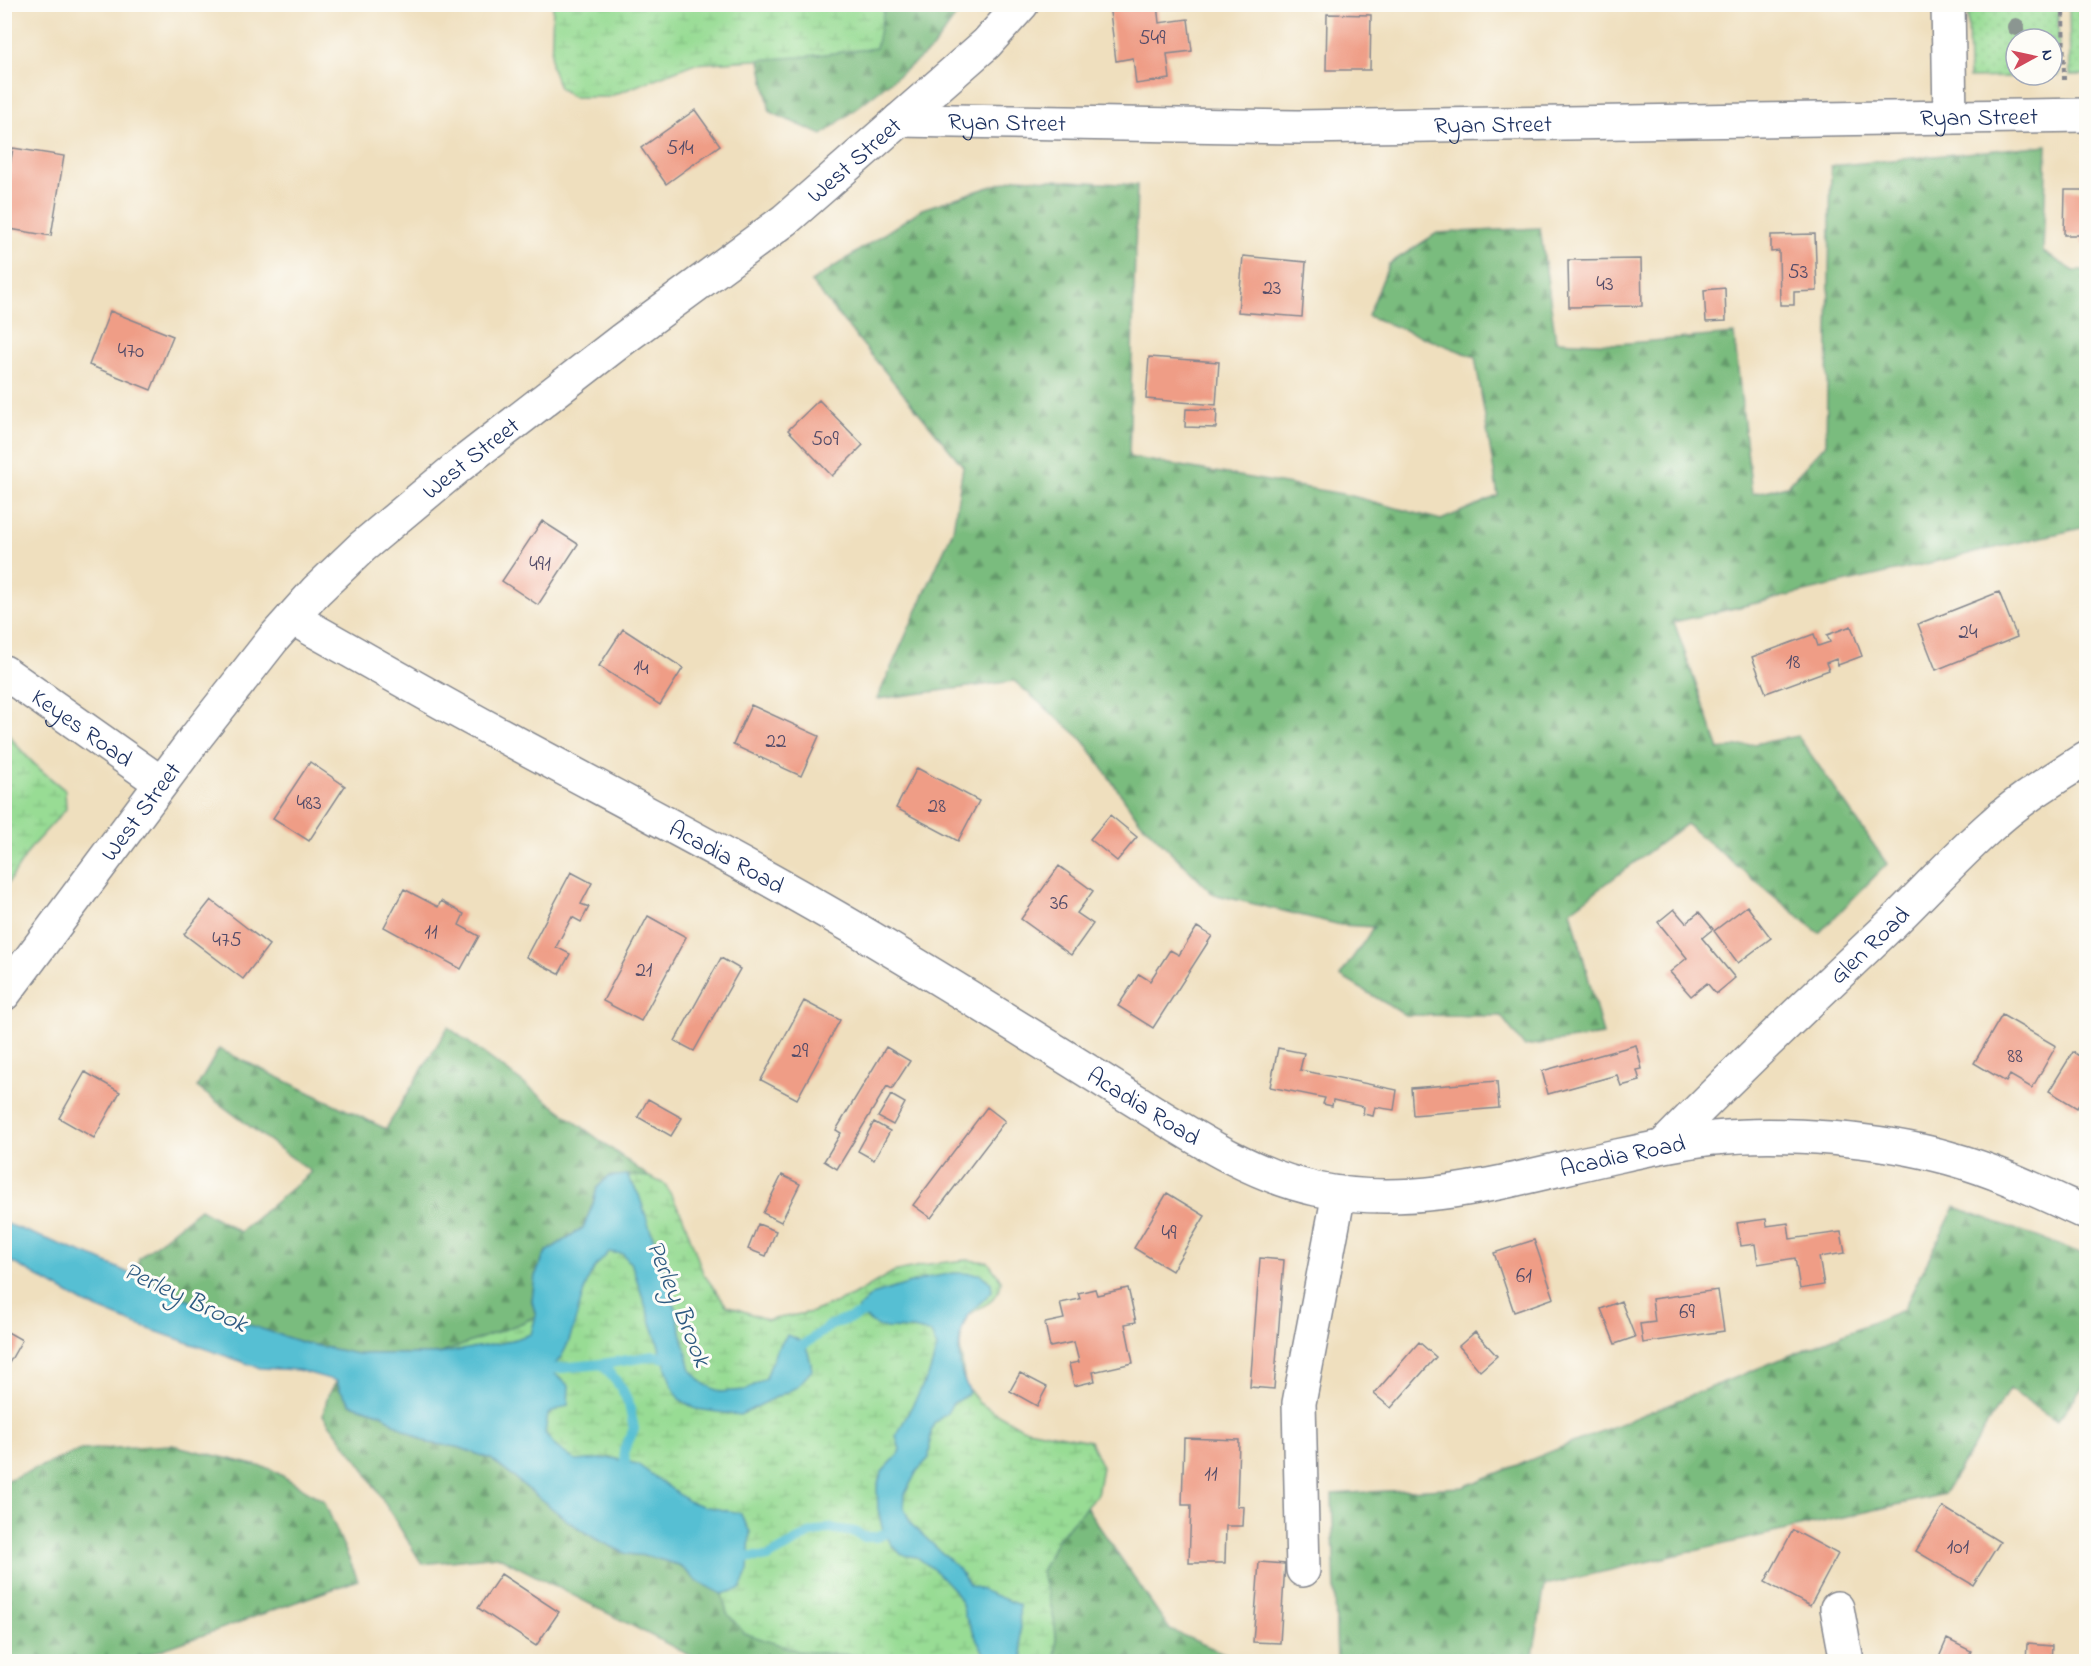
<svg xmlns="http://www.w3.org/2000/svg" width="2091" height="1666" viewBox="0 0 2091 1666" font-family="'Indie Flower',sans-serif">
<defs>
<pattern id="green-dots" width="8" height="8" patternUnits="userSpaceOnUse" patternTransform="scale(1.5)"><rect width="8" height="8" fill="#98dc94"/><path d="M2 2h.1M6 6h.1" fill="none" stroke="#82bd82" stroke-width="1.8" stroke-linecap="round"/></pattern>
<pattern id="forest-firs" width="22" height="20" patternUnits="userSpaceOnUse" patternTransform="scale(1.5)"><rect width="22" height="20" fill="#7abc7e"/><path d="M5 1l3.5 6h-7zM16 11l3.5 6h-7z" fill="#63996a"/></pattern>
<pattern id="wetland-marsh" width="20" height="14" patternUnits="userSpaceOnUse" patternTransform="scale(1.5)"><rect width="20" height="14" fill="#98dc94"/><path d="M1 5h8M5 5V1M11 12h8M15 12V8" fill="none" stroke="#82bd82"/></pattern>
</defs>
<rect width="100%" height="100%" fill="#fdfcf7"/>
<filter id="ink" filterUnits="userSpaceOnUse"><feTurbulence type="fractalNoise" baseFrequency=".0167" numOctaves="2"/><feDisplacementMap in="SourceGraphic" scale="12" xChannelSelector="R" yChannelSelector="G"/><feConvolveMatrix kernelMatrix="1 2 1 2 8 2 1 2 1" color-interpolation-filters="sRGB"/></filter>
<filter id="wash" filterUnits="userSpaceOnUse"><feTurbulence type="fractalNoise" baseFrequency=".008" numOctaves="4" result="noise"/><feDisplacementMap in="SourceGraphic" scale="24" xChannelSelector="R" yChannelSelector="G"/><feGaussianBlur stdDeviation="1.35" result="paint"/><feColorMatrix in="noise" values="0 0 0 0 0 0 0 0 0 0 0 0 0 0 0 0 0 1.4 0 .05"/><feComposite in="paint" operator="in"/></filter>
<g filter="url(#wash)">
<rect width="100%" height="100%" fill="#efdfbe"/>
<path fill="url(#green-dots)" stroke="#5a8679" stroke-width="1.5" fill-rule="evenodd" d="M2069 5H2086V75H2070Z
M2058 9 2059 76 1969 78 1968 10ZM2016 39H2052V75H2016Z"/>
<path fill="url(#forest-firs)" stroke="#4a766e" stroke-width="1.5" d="M768 5H964L932 49 822 135 770 112 755 34Z
M2047 145 2043 252 2074 271H2086V527L1674 622 1719 750 1798 736 1887 864 1819 933 1686 824 1571 910 1603 1035 1524 1046 1501 1016 1405 1015 1340 976 1374 927 1341 925 1213 894 1138 819 1083 740 1014 681 877 699 953 530 963 466 811 282 922 209 1017 178 1137 185 1129 457 1348 495 1441 520 1498 496 1475 357 1368 316 1389 264 1437 233 1540 228 1556 341 1617 344 1734 334 1752 494 1787 486 1826 444 1831 166Z
M448 1027 649 1177 609 1176 597 1188 593 1204 583 1228 546 1252 535 1276 532 1301 536 1316 522 1323 439 1354H357L304 1343 225 1317 134 1276 139 1258 200 1209 240 1232 311 1172 197 1087 219 1049 386 1129Z
M1955 1207 2086 1255V1383L2057 1421 2009 1389 1944 1494 1545 1585 1532 1661H1337L1332 1494 1463 1487 1903 1310Z
M337 1381 351 1404 380 1413 405 1430 428 1443 458 1447 491 1459 568 1521 596 1539 627 1554 648 1556 679 1565 697 1581 722 1594 727 1613 914 1661H694L693 1657 497 1556 422 1564 362 1466 323 1415 328 1395Z
M172 1445 271 1469 324 1501 358 1580 130 1661H5V1481L81 1450Z
M1086 1507 1170 1630 1242 1661H1054C1061 1633 1049 1599 1041 1572L1057 1539Z"/>
<path fill="url(#wetland-marsh)" stroke="#5a8679" stroke-width="1.5" d="M553 5V4L885 5 876 48 799 57 693 64 608 97H573L559 88 551 65Z
M5 729C22 755 41 771 65 790L66 809 32 846 5 888Z
M627 1175 649 1177 665 1184 683 1217 703 1273 726 1305 768 1320 812 1312 852 1296 893 1272 929 1264 967 1260 988 1262 1001 1280 1000 1289 990 1302 968 1315 962 1329 960 1347 965 1384 979 1403 1022 1428 1090 1441 1102 1467 1097 1495 1057 1539 1041 1572C1049 1599 1061 1633 1054 1661H914L907 1659 798 1651 744 1633 727 1613 722 1594 697 1581 679 1565 648 1556 627 1554 596 1539 568 1521 491 1459 458 1447 429 1443 405 1430 380 1413 351 1404 340 1390 357 1354H439L522 1323 536 1316 532 1301 535 1276 546 1252 583 1228 593 1204 597 1188 608 1177Z"/>
<path fill="#56bfd3" stroke="#387798" stroke-width="1.5" d="M627 1175 639 1195 671 1293 691 1370 704 1384 720 1392 746 1390 766 1378 776 1351 787 1335C807 1341 809 1351 812 1370L797 1387 740 1415 696 1409 679 1399 672 1386 632 1265 623 1254 609 1252C603 1259 595 1266 591 1274 577 1300 574 1348 554 1365V1373L569 1386 568 1405 548 1414 545 1433 556 1447 576 1461 612 1458 637 1464 688 1501 702 1506 740 1513 750 1532 748 1570 740 1589 722 1594 697 1581 679 1565 648 1556 627 1554 596 1539 568 1521 491 1459 458 1447 429 1443 405 1430 380 1413 351 1404 340 1390 337 1381 298 1370 260 1368 135 1324 86 1304 5 1258V1223L98 1259 225 1317 304 1343 357 1354H439L506 1342 531 1334 536 1316 532 1301 535 1276 546 1252 583 1228 593 1204 597 1188 608 1177Z
M954 1273 980 1274 991 1283 992 1291C985 1300 974 1307 968 1315 955 1334 957 1372 969 1390L968 1394 952 1404 947 1413 934 1423 931 1432 929 1458 917 1471 905 1494 904 1508 911 1524 959 1569 969 1585 1019 1605 1020 1637 1024 1661H988L965 1616 962 1604 954 1590 938 1573 917 1557 902 1555 891 1544 882 1527 878 1509 877 1487 881 1473 898 1455 900 1449 896 1436 929 1374 937 1348 931 1333 913 1329 886 1328 877 1326 869 1321 858 1308 872 1295 927 1278Z"/>
<g fill="none" stroke-linecap="round" stroke-linejoin="round">
<path stroke="#56bfd3" stroke-width="10" d="M792 1353 831 1325 876 1309
M602 1364 621 1387 629 1404 634 1429 624 1450 626 1475
M540 1370 602 1364 654 1356 673 1359
M737 1555 741 1557H768L809 1534 828 1528 855 1532 864 1537H876L897 1529"/>
</g>
<g id="blocks">
<path fill="#ef9d86" d="M1109 4H1157L1159 23 1188 19 1192 51 1167 54 1170 79 1136 84 1133 58 1116 61Z
M1327 14 1371 15 1370 70H1326Z
M695 110 720 145 666 184 641 148Z
M13 148 64 156 51 236 4 228V200Z
M2065 190H2086V245L2082 244V235H2064Z
M1815 234 1817 291 1794 292V305H1780L1779 251 1771 252V235Z
M1243 256 1306 262 1302 317 1238 312Z
M1641 259 1642 306 1569 307 1568 260Z
M1725 288 1726 321 1706 322 1704 290Z
M110 311 173 336 151 390 89 365Z
M1149 357 1219 362 1216 405 1146 399Z
M819 400 863 445 832 476 788 430Z
M1186 409 1217 410 1216 428 1185 427Z
M542 521 578 544 538 605 502 581Z
M1999 592 2017 637 1936 670 1918 624Z
M1851 626 1862 656 1838 665 1836 659 1826 663 1829 670 1766 693 1752 657 1814 634 1818 646 1830 642 1827 635Z
M623 629 683 668 660 705 599 666Z
M751 705 819 736 801 776 733 745Z
M310 762 345 786 309 841 273 818Z
M917 768 979 801 958 841 896 808Z
M1110 815 1137 837 1117 861 1090 839Z
M1059 866 1093 891 1077 913 1093 924 1071 955 1021 919Z
M571 872 592 883 581 904 589 907 581 922 572 917 556 947 570 954 559 974 526 957Z
M404 889 438 907 441 901 464 914 459 925 479 936 461 969 384 927Z
M211 900 269 945 243 979 184 934Z
M1747 906 1771 938 1738 963 1714 931Z
M1674 909 1686 923 1699 912 1713 929 1702 938 1735 978 1716 994 1707 983 1691 996 1670 972 1687 958 1658 922Z
M648 916 686 937 641 1021 603 1001Z
M1197 927 1212 936 1153 1028 1118 1006 1139 974 1150 981 1170 950 1179 955Z
M721 958 740 969 694 1051 675 1041Z
M804 1001 840 1020 797 1099 761 1080Z
M2002 1015 2056 1046 2032 1088 2010 1075 2006 1082 1974 1063Z
M1636 1045 1642 1069 1637 1070 1640 1081 1621 1086 1617 1075 1548 1094 1542 1071Z
M886 1047 910 1061 892 1089 887 1086 837 1169 824 1161 841 1133 836 1130Z
M1278 1048 1304 1053 1300 1070 1397 1090 1394 1110 1375 1107 1373 1116 1363 1114 1364 1107 1333 1100 1332 1106 1323 1104 1325 1098 1270 1087Z
M2073 1052 2086 1060V1093L2077 1108 2049 1091Z
M85 1072 120 1092 94 1138 59 1118Z
M1497 1081 1499 1108 1413 1115 1411 1088Z
M891 1095 905 1103 893 1125 878 1117Z
M648 1099 682 1118 671 1136 638 1117Z
M987 1107 1005 1121 931 1218 913 1205Z
M874 1122 890 1131 874 1160 858 1151Z
M782 1175 800 1184 781 1222 763 1213Z
M1167 1193 1205 1216 1172 1271 1134 1248Z
M1766 1219 1767 1226 1788 1223 1790 1239 1841 1232 1845 1253 1819 1257 1824 1285 1800 1289 1795 1258 1758 1264 1755 1244 1741 1246 1737 1223Z
M758 1224 776 1231 766 1256 748 1249Z
M1534 1240 1554 1298 1514 1312 1494 1253Z
M1260 1258 1284 1260 1274 1389 1250 1387Z
M1128 1288 1136 1322 1125 1324 1133 1363 1093 1372 1095 1381 1074 1386 1069 1364 1079 1362 1074 1342 1050 1347 1045 1323 1064 1319 1060 1303 1080 1299 1078 1293 1095 1289 1097 1295Z
M1718 1290 1724 1331 1643 1343 1640 1324 1655 1322 1652 1299Z
M1621 1301 1635 1337 1615 1344 1601 1309Z
M4 1330 22 1340 4 1372Z
M1475 1332 1497 1356 1480 1371 1459 1346Z
M1419 1342 1436 1357 1391 1408 1374 1394Z
M1020 1373 1047 1387 1037 1406 1010 1391Z
M1184 1438 1239 1440 1237 1506 1244 1507 1243 1526H1226L1225 1563H1189L1191 1505H1182Z
M1943 1507 2000 1542 1973 1585 1916 1551Z
M1793 1530 1838 1554 1810 1606 1765 1582Z
M1259 1562 1285 1564 1280 1643 1253 1642Z
M501 1574 559 1612 536 1646 478 1608Z
M1947 1639 1971 1651 1966 1662H1937Z
M2027 1644 2052 1646 2051 1662H2026Z"/>
</g>
</g>
<g filter="url(#ink)">
<use href="#blocks" fill-opacity="0" stroke="#85878e" stroke-width="1.5"/>
<g fill="none" stroke-linecap="round" stroke-linejoin="round">
<g stroke="#85878e" stroke-width="36">
<g id="minor">
<path d="M1948 4 1950 117"/>
<path id="s1" d="M899 120 1298 127 2086 115"/>
<path id="s2" d="M292 618C355 653 418 690 481 724 617 798 755 868 888 948 967 995 1045 1044 1123 1093 1184 1130 1246 1174 1316 1189 1419 1211 1518 1177 1617 1156 1649 1149 1682 1142 1714 1138 1784 1131 1882 1139 1949 1158 1997 1171 2042 1193 2086 1213"/>
<path id="s3" d="M4 672 161 783"/>
<path id="s4" d="M1663 1146C1734 1073 1808 1003 1882 933 1920 897 1954 858 1993 824 2021 798 2055 779 2086 758"/>
<path d="M1303 1570 1299 1403 1339 1193"/>
<path d="M1837 1608 1847 1662"/>
</g>
</g>
<g stroke="#85878e" stroke-width="36">
<g id="major">
<path id="s5" d="M4 994 193 741 273 639 316 591 362 547 459 466 623 339 785 220 986 44 1022 4"/>
</g>
</g>
<path stroke="#85878e" stroke-width="4" stroke-dasharray="4.5 4.5" stroke-linecap="butt" d="M2063 4 2064 80"/>
<use href="#minor" stroke="#fff" stroke-width="33"/>
<use href="#major" stroke="#fff" stroke-width="33"/>
</g>
<circle fill="#8b9691" cx="2016" cy="27" r="9"/>
</g>
<g text-anchor="middle" stroke-width="6" stroke-linejoin="round" paint-order="stroke">
<g font-size="21" fill="#504a68">
<text x="1152" y="44">549</text>
<text x="680" y="154">514</text>
<text x="1798" y="278">53</text>
<text x="1605" y="290">43</text>
<text x="1272" y="294">23</text>
<text x="131" y="357">470</text>
<text x="825" y="445">509</text>
<text x="540" y="570">491</text>
<text x="1968" y="638">24</text>
<text x="1793" y="668">18</text>
<text x="641" y="674">14</text>
<text x="776" y="747">22</text>
<text x="309" y="809">483</text>
<text x="937" y="812">28</text>
<text x="1059" y="909">36</text>
<text x="431" y="938">11</text>
<text x="227" y="946">475</text>
<text x="644" y="976">21</text>
<text x="800" y="1057">29</text>
<text x="2015" y="1062">88</text>
<text x="1169" y="1239">49</text>
<text x="1524" y="1282">61</text>
<text x="1687" y="1318">69</text>
<text x="1211" y="1480">11</text>
<text x="1958" y="1553">101</text>
</g>
<g font-size="24" fill="#1b2f5e" stroke="#fdfcf7">
<text dy="8" stroke="none"><textPath href="#s1" startOffset="1080">Ryan Street</textPath></text>
<text dy="8" stroke="none"><textPath href="#s1" startOffset="108">Ryan Street</textPath></text>
<text dy="8" stroke="none"><textPath href="#s1" startOffset="594">Ryan Street</textPath></text>
<text dy="8" stroke="none"><textPath href="#s5" startOffset="1200">West Street</textPath></text>
<text dy="8" stroke="none"><textPath href="#s5" startOffset="714">West Street</textPath></text>
<text dy="8" stroke="none"><textPath href="#s3" startOffset="96">Keyes Road</textPath></text>
<text dy="8" stroke="none"><textPath href="#s5" startOffset="228">West Street</textPath></text>
<text dy="8" stroke="none"><textPath href="#s2" startOffset="496">Acadia Road</textPath></text>
<text dy="8" stroke="none"><textPath href="#s4" startOffset="288">Glen Road</textPath></text>
<text dy="8" stroke="none"><textPath href="#s2" startOffset="982">Acadia Road</textPath></text>
<text dy="8" stroke="none"><textPath href="#s2" startOffset="1485">Acadia Road</textPath></text>
</g>
<g font-size="26" font-style="italic" fill="#2d5a81" stroke="#fdfcf7">
<text transform="translate(186 1296) rotate(25)" y="9">Perley Brook</text>
<text transform="translate(680 1303) rotate(68)" y="9">Perley Brook</text>
</g>
</g>
<rect width="2091" height="1666" fill="none" stroke="#fdfcf7" stroke-width="24"/>
<g transform="translate(2034 57) rotate(82)"><circle r="28" fill="#fdfcf7" stroke="#a3aaba" stroke-width="1.5"/>
<path d="M0-4.5L10 22L0 15L-10 22Z" fill="#d1495b"/>
<text y="-9" font-size="16" font-weight="bold" text-anchor="middle" fill="#1b2f5e">N</text>
</g>
</svg>
